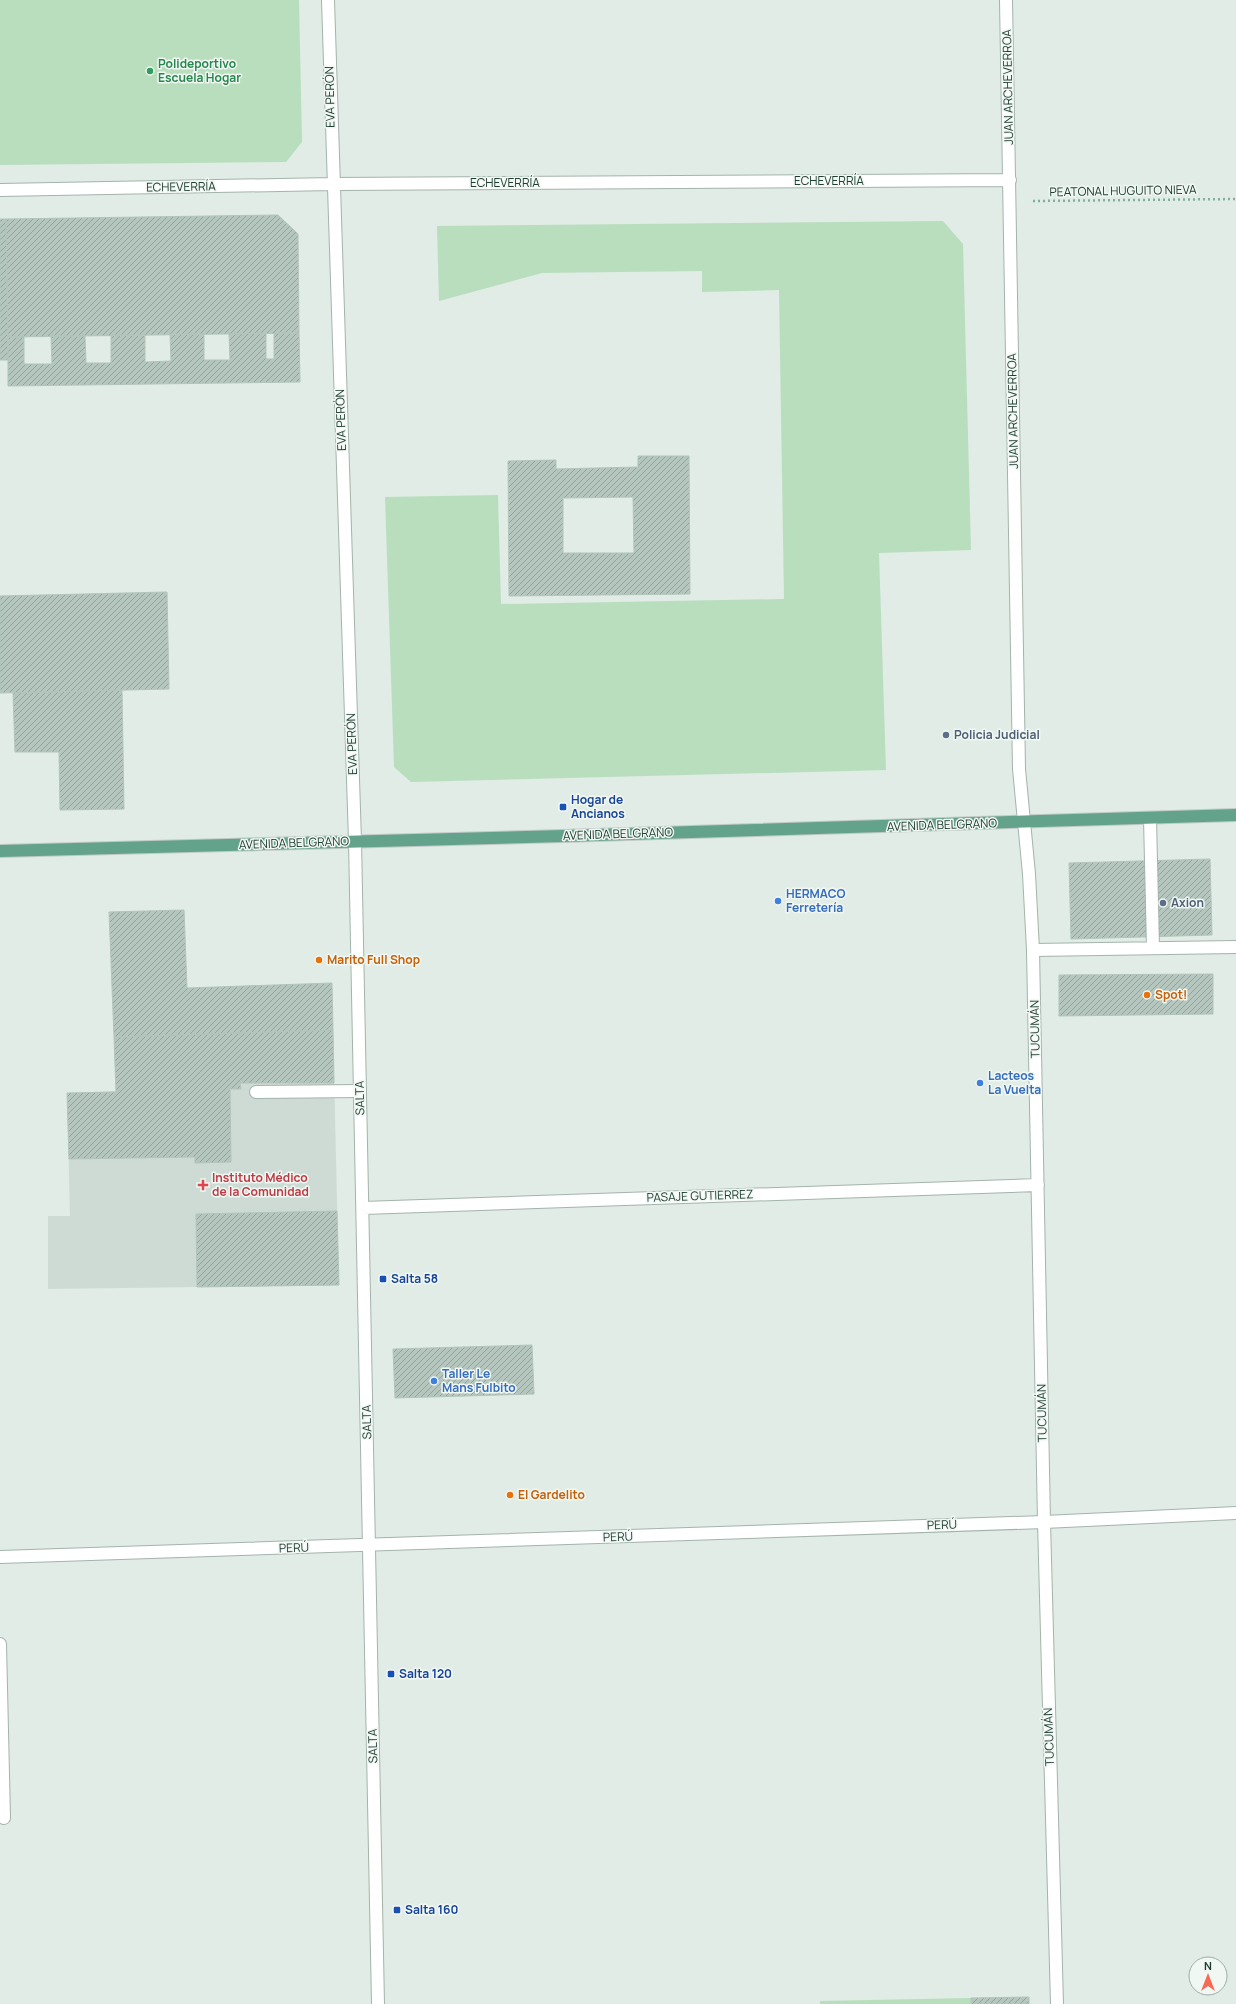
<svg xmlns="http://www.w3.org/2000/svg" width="1236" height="2004" viewBox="0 0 1236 2004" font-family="Manrope,sans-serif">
<defs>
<pattern id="building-hatch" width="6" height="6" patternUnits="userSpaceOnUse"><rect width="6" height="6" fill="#b5c6be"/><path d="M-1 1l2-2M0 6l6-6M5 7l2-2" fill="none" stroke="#93a29b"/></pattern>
</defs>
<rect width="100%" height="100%" fill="#e0ece5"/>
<path fill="#cedbd4" d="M333 1030 339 1285 48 1289V1216H70L67 1093 116 1091 114 1037Z"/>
<path fill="#b8debe" d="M0 0H299L302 142 286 162 0 165Z
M943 221 963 244 971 550 879 553 886 770 411 782 394 767 385 497 498 495 501 604 784 599 779 290 702 292V271L542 273 439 301 437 226Z
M971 1998V2004H820V2001Z"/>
<path fill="url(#building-hatch)" stroke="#b2c5bb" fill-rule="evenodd" d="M278 215 298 234 299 333 8 337 6 219Z
M0 219H6L8 360H0Z
M266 333V359H274V333H299L300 382 8 386V337H24V364H52L51 336H85L86 363H111V335H145V362L171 361 170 334H204V360H230L229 334Z
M638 456H689L690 594 509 596 508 461 556 460V469L638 467ZM633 497 634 553H563V498Z
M167 592 169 689 0 693V596Z
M122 690 124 809 60 810 59 752H15L13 693Z
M1210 859 1212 935 1071 939 1069 863Z
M184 910 187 988 332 983 333 1030 114 1037 109 912Z
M1213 974V1014L1059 1016V975Z
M333 1030 334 1083H240L241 1089H230L231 1162 195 1163V1157L69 1159 67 1093 116 1092 114 1037Z
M337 1211 339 1285 197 1287 196 1214Z
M532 1345 534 1394 395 1398 393 1349Z
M1029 1997V2004H971V1998Z"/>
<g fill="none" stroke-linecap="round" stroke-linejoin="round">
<g stroke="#a3b4ac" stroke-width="14">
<path id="lane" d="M1150 818 1153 948
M1033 950 1236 947
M256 1092 360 1091
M0 1644 4 1818"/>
</g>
<g stroke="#a3b4ac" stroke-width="14">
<path id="street" d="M328 0 355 841 378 2004
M1006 0 1019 769 1029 874 1033 950 1044 1522 1057 2004
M0 190 332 184 1010 180
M363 1208 1038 1185
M0 1557 1044 1522 1236 1513"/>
</g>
<g stroke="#c1c9c6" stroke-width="14">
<path id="primary" d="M0 851 563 836 1236 815"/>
</g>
<path stroke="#7fb09c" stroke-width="2.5" stroke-dasharray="2 3" stroke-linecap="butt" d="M1033 201 1236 199"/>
<use href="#lane" stroke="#fff" stroke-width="12"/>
<use href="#street" stroke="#fff" stroke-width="12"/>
<use href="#primary" stroke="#63a38b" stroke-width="12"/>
</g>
<circle fill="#2e9e5b" stroke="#f1f8f4" stroke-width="1.5" cx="150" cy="71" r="4"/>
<g fill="#5c6f8a" stroke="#f1f8f4" stroke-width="1.5">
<circle cx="946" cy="735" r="4"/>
<circle cx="1163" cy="903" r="4"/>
</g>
<g fill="#1a4fb4" stroke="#f1f8f4" stroke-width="1.5">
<rect x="559" y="803" width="8" height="8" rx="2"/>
<rect x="379" y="1275" width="8" height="8" rx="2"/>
<rect x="387" y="1670" width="8" height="8" rx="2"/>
<rect x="393" y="1906" width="8" height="8" rx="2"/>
</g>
<g fill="#3f7fe0" stroke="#f1f8f4" stroke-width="1.5">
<circle cx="778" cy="901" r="4"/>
<circle cx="980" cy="1083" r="4"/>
<circle cx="434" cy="1381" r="4"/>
</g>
<g fill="#e8710a" stroke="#f1f8f4" stroke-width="1.5">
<circle cx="319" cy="960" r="4"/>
<circle cx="1147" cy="995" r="4"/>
<circle cx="510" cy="1495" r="4"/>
</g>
<path fill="#e0444e" stroke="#f1f8f4" stroke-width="1.5" d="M201 1179h4v4h4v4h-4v4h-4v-4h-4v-4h4z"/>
<g text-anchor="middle" stroke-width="3" stroke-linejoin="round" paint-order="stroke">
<g font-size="12" font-weight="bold" fill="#27864d" stroke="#f1f8f4" text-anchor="start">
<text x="158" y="68">Polideportivo<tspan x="158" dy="14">Escuela Hogar</tspan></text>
</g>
<g font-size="12" fill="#203d32" stroke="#f1f8f4">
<text transform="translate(1008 87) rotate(-91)" y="4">JUAN ARCHEVERROA</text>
<text transform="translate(330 97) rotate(-91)" y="4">EVA PERÓN</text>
<text x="829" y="185">ECHEVERRÍA</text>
<text x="505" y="187">ECHEVERRÍA</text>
<text transform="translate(181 187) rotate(-1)" y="4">ECHEVERRÍA</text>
<text transform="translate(1123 191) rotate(-1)" y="4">PEATONAL HUGUITO NIEVA</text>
<text transform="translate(1013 411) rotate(-91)" y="4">JUAN ARCHEVERROA</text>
<text transform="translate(341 420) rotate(-92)" y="4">EVA PERÓN</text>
<text transform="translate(352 744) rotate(-92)" y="4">EVA PERÓN</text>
<text transform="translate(942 825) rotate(-2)" y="4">AVENIDA BELGRANO</text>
<text transform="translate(618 834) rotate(-2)" y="4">AVENIDA BELGRANO</text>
<text transform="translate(294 843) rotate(-2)" y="4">AVENIDA BELGRANO</text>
<text transform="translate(1035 1029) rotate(-91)" y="4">TUCUMÁN</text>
<text transform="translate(360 1098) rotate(-91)" y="4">SALTA</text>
<text transform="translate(700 1196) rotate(-2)" y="4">PASAJE GUTIERREZ</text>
<text transform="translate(1042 1413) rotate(-91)" y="4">TUCUMÁN</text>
<text transform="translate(367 1422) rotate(-91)" y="4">SALTA</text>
<text transform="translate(942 1525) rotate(-2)" y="4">PERÚ</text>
<text transform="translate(618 1537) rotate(-2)" y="4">PERÚ</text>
<text transform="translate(294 1548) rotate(-2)" y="4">PERÚ</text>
<text transform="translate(1049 1737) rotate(-92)" y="4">TUCUMÁN</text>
<text transform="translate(373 1746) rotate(-91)" y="4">SALTA</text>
</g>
<g font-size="12" font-weight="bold" fill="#4e5e75" stroke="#f1f8f4" text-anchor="start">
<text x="954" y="739">Policia Judicial</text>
<text x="1171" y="907">Axion</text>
</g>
<g font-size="12" font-weight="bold" fill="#164399" stroke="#f1f8f4" text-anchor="start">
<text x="571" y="804">Hogar de<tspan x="571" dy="14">Ancianos</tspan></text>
<text x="391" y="1283">Salta 58</text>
<text x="399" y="1678">Salta 120</text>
<text x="405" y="1914">Salta 160</text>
</g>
<g font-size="12" font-weight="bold" fill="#366cbe" stroke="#f1f8f4" text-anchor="start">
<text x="786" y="898">HERMACO<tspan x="786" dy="14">Ferretería</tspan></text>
<text x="988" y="1080">Lacteos<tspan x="988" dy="14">La Vuelta</tspan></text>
<text x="442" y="1378">Taller Le<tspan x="442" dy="14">Mans Fulbito</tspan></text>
</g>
<g font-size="12" font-weight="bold" fill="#c56008" stroke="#f1f8f4" text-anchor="start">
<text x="327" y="964">Marito Full Shop</text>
<text x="1155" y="999">Spot!</text>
<text x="518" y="1499">El Gardelito</text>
</g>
<g font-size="12" font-weight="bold" fill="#be3a42" stroke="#f1f8f4" text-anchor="start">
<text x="212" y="1182">Instituto Médico<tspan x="212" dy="14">de la Comunidad</tspan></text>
</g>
</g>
<g transform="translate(1208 1976)"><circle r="19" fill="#f1f8f4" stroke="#9dada6"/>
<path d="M0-3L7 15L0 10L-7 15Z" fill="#f76953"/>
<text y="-6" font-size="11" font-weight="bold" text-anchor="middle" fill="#203d32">N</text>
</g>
</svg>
